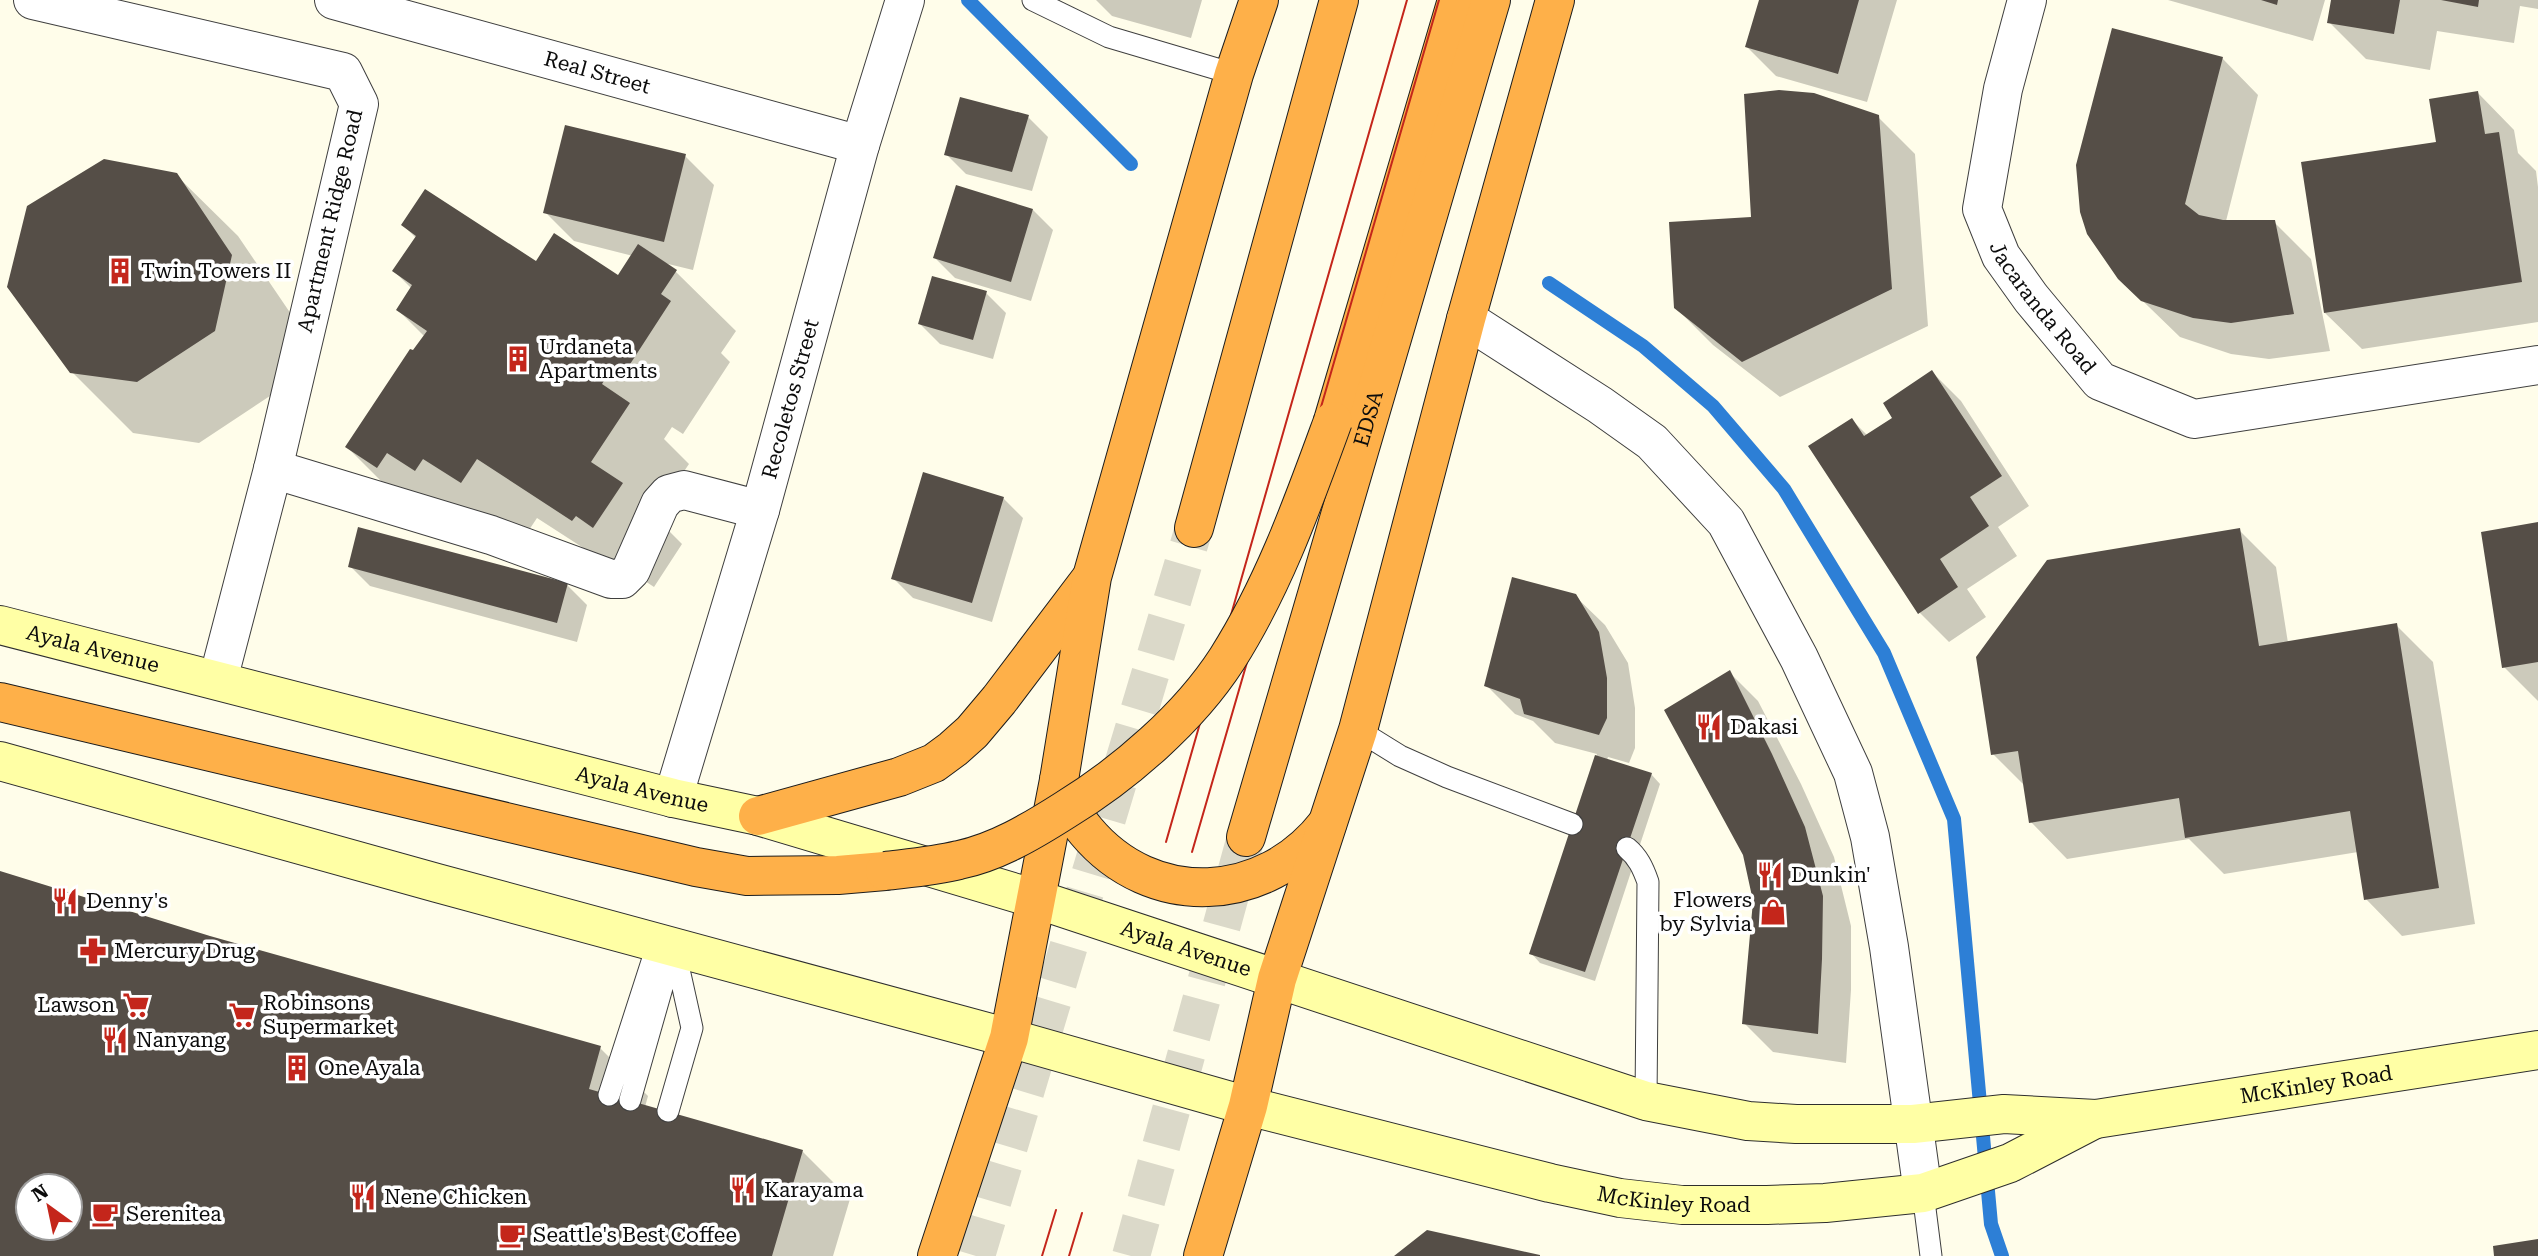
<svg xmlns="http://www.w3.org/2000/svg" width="2538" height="1256" viewBox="0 0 2538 1256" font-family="'Roboto Serif',serif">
<rect width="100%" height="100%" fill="#fffdea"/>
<path fill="#0003" fill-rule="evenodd" d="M1096 0H1202L1191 38 1112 16Z
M1761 0H1897L1867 102 1776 76 1747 47Z
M2168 0H2325L2313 41Z
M2333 0H2538V9L2520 6 2514 43 2437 31 2430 70 2366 59 2329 22Z
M2222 58 2258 95 2226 221 2274 222 2311 259 2330 351 2269 359 2231 354 2180 337 2119 278Z
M2478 93 2514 130 2518 153 2536 171 2538 187V322L2362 349 2325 313 2438 144Z
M1028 117 1048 137 1032 191 966 174 946 154Z
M1878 117 1915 154 1928 326 1780 397 1713 345 1676 308Z
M685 156 714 185 693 270 664 263 676 272 736 331 721 353 730 362 683 434 672 427 664 439 689 464 654 516 682 544 654 587 636 575 633 580 537 518 521 542 407 507 347 447 425 337 398 310 412 289 394 271 416 238 403 225 536 263 618 277 633 256 574 241 545 212Z
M176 175 238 236 293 317 276 392 199 443 133 433 72 372Z
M1033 210 1053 230 1031 301 955 278 935 258Z
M986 293 1006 313 993 359 940 344 920 324Z
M1932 372 1961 401 2029 506 1998 527 2017 556 1967 589 1986 617 1949 642 1920 613 1810 447 1852 420 1868 436 1895 418Z
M1003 498 1023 518 992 622 913 598 893 578Z
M2538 524V701L2504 667Z
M2239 530 2276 567 2288 643 2396 625 2433 662 2475 924 2402 936 2366 899 2358 852 2224 874 2189 839 2067 859 2031 822 2025 786 1993 754Z
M350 566 567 585 587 605 577 642 370 586Z
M1575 596 1605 625 1628 663 1635 708V748L1629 763 1608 757 1607 760 1651 774 1660 784 1595 981 1540 963 1531 953 1597 754 1555 743 1533 721 1515 714 1486 685Z
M1729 672 1758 701 1801 784 1834 857 1851 926V990L1846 1063 1773 1052 1744 1023 1755 900Z
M0 873 209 938 600 1048 648 1096 645 1107 802 1151 850 1199 833 1256H0ZM28 1186H70V1228H28Z"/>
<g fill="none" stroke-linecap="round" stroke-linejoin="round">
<path stroke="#2d7fd6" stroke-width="14" d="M968 0 1131 164
M1549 283 1643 346 1713 406 1784 489 1884 653 1954 819 1991 1224 2002 1256"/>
</g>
<path fill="#554e47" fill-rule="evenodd" d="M1759 0H1859L1838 74 1745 47Z
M2261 0H2278L2277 5Z
M2331 0H2400L2394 34 2327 23Z
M2441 0H2479L2478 7Z
M2112 28 2223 57 2185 204 2199 215 2223 220H2275L2294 314 2231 323 2193 318 2141 301 2118 279 2087 234 2080 212 2076 165Z
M1779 90 1814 93 1879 115 1892 289 1742 362 1674 308 1669 222 1751 217 1744 94Z
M2478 91 2485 134 2499 132 2522 282 2324 313 2301 162 2436 142 2429 99Z
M960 97 1029 115 1012 172 944 155Z
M565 125 686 154 664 242 543 213Z
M104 159 177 173 232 255 215 331 137 382 70 373 7 287 27 206Z
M956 185 1033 209 1011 282 933 258Z
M425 189 536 261 554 233 618 275 638 244 677 270 661 294 671 301 623 375 612 368 602 384 630 403 591 462 623 483 593 528 576 516 572 521 477 459 461 483 423 459 415 471 387 453 377 468 345 447 410 349 413 350 427 331 396 310 412 285 392 271 416 236 401 225Z
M932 276 987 291 973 340 918 324Z
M1932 370 2002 476 1970 497 1989 526 1940 559 1958 587 1918 614 1808 446 1852 418 1864 436 1892 418 1883 403Z
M923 472 1004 497 972 603 891 579Z
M2538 522V662L2502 668 2481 532Z
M358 527 568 583 557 623 348 567Z
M2240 528 2259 646 2397 623 2439 888 2364 900 2350 811 2185 838 2179 798 2029 823 2018 751 1991 755 1976 657 2047 560Z
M1512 577 1576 594 1599 632 1607 678V718L1599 735 1524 714 1520 699 1484 686Z
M1730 670 1772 754 1805 827 1823 896 1822 959 1818 1034 1742 1024 1753 901 1743 855 1664 710Z
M1595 755 1652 773 1585 972 1529 954Z
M0 871 210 936 601 1046 589 1089 803 1150 772 1256H0ZM28 1186H70V1228H28Z
M1427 1230 1540 1255V1256H1394Z
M2538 1239V1256H2494L2493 1246Z"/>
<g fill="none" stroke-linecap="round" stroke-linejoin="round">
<path stroke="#dbd9c9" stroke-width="38" stroke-dasharray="38 19" stroke-linecap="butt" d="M976 1256 1194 528
M1131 1256 1246 837"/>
<g stroke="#3f3f3f" stroke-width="23">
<path id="lane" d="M1033 0 1109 37 1234 74
M1358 730 1400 756 1447 777 1572 824
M1627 848C1638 857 1643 868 1648 882L1646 1101
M609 1095 658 943
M630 1100 673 949
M668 1111 692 1028 674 947
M1923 1193 1931 1256"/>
</g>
<g stroke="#3f3f3f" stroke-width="40">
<g id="street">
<path d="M33 0 343 72 359 104 273 469 218 680"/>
<path id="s1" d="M334 0 860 145"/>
<path id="s2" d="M2027 0 2003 89 1982 209 2001 256 2031 298 2100 381 2194 419 2538 365"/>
<path d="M1466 319 1600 405 1652 442 1726 522 1799 658 1853 773 1870 837 1889 947 1923 1193"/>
<path d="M273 469 491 535 611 579H622L631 570 660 504 669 494 684 490 760 510"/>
<path id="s3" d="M673 798 760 510 860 145 905 0"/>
</g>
</g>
<g stroke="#2e2e2e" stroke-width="40">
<g id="secondary">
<path id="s4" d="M0 625 673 798 758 816 1036 899 1646 1101 1748 1121 1796 1124H1913L2004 1114 2096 1119 2538 1050"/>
<path id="s5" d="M0 761 437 883 1009 1038 1248 1106 1550 1183 1620 1198 1682 1205H1767L1825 1203 1923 1193 2010 1163 2093 1120"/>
</g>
</g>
<g stroke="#1d1d1d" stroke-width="40">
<g id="highway">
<path d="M1333 421 1457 0"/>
<path d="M1194 528 1339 0"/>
<path d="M0 702 696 867 747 876 838 875 885 871"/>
<path d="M1059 780C1066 798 1073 816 1086 831 1152 910 1265 904 1327 824"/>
<path d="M758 816 899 777 934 763 953 749 972 732 999 700 1089 581"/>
<path id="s6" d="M1246 837 1491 0"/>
<path d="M937 1256 1009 1038 1059 780 1092 577 1234 74 1259 0"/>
<path d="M1203 1256 1248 1106 1277 979 1358 730 1466 319 1555 0"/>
</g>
</g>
<use href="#lane" stroke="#fff" stroke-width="21"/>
<use href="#street" stroke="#fff" stroke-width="38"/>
<use href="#secondary" stroke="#ffffa5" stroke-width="38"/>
<use href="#highway" stroke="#feb049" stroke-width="38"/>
<path stroke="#c4261b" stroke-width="2" d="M1166 842 1407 0
M1192 852 1439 0
M1042 1256 1056 1210
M1069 1256 1082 1213"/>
<g stroke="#1d1d1d" stroke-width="40" stroke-linecap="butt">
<path id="highway-bridge" d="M885 871C910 868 935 866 959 860 997 852 1032 831 1065 810 1124 774 1189 718 1227 659 1274 585 1303 503 1333 421"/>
</g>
<use href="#highway-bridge" stroke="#feb049" stroke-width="38"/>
</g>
<defs>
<g id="building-bare" transform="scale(2.1)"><path d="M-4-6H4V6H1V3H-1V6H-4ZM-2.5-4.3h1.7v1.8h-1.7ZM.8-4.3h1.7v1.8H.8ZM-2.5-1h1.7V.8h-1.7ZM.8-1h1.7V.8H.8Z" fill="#c4261b" stroke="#fff" stroke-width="2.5" paint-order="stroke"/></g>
<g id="restaurant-bare" transform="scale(2.1)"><path d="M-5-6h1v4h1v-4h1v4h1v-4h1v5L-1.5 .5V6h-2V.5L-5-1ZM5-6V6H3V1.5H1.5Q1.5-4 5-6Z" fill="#c4261b" stroke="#fff" stroke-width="2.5" paint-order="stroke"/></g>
<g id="shop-bare" transform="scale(2.1)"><path d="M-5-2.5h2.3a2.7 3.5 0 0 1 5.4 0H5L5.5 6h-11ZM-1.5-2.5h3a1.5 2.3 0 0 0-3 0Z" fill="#c4261b" stroke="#fff" stroke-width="2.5" paint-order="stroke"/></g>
<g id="pharmacy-bare" transform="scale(2.1)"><path d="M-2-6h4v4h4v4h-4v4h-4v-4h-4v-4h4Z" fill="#c4261b" stroke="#fff" stroke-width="2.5" paint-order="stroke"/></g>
<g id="supermarket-bare" transform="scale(2.1)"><path d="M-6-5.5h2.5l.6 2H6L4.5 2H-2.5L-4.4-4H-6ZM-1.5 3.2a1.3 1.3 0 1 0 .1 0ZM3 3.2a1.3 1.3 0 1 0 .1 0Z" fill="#c4261b" stroke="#fff" stroke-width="2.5" paint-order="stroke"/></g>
<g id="cafe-bare" transform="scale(2.1)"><path d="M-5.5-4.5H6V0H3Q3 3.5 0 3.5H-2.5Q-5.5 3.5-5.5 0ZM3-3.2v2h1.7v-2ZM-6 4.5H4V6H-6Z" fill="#c4261b" stroke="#fff" stroke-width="2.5" paint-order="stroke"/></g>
</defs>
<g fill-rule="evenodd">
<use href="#building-bare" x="120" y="271"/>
<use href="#building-bare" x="518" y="359"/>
<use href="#restaurant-bare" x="1709" y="727"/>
<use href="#restaurant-bare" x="1770" y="875"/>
<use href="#restaurant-bare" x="65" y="901"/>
<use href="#shop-bare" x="1773" y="912"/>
<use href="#pharmacy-bare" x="93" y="951"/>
<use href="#supermarket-bare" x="136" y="1005"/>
<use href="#supermarket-bare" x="242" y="1015"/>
<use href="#restaurant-bare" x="115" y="1040"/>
<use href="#building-bare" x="297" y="1068"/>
<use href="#restaurant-bare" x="743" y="1190"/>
<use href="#restaurant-bare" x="363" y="1197"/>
<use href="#cafe-bare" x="105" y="1214"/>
<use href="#cafe-bare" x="512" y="1235"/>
</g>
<g text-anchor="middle" stroke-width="7" stroke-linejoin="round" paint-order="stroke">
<g font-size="21" fill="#0c0c0c" stroke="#fff">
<text dy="7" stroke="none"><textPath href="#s1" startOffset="273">Real Street</textPath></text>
<text transform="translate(330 221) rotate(-77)" y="7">Apartment Ridge Road</text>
<text dy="7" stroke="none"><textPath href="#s2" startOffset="331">Jacaranda Road</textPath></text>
<text dy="7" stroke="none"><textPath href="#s3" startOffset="416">Recoletos Street</textPath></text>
<text dy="7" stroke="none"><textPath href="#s6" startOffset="436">EDSA</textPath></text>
<text dy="7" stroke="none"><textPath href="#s4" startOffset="96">Ayala Avenue</textPath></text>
<text dy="7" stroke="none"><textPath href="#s4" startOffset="663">Ayala Avenue</textPath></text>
<text dy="7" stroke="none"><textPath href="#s4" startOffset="1230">Ayala Avenue</textPath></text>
<text dy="7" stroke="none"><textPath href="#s4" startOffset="2390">McKinley Road</textPath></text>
<text dy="7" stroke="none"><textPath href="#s5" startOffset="1732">McKinley Road</textPath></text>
</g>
<g font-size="21" fill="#0c0c0c" stroke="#fff" text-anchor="start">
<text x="141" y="278">Twin Towers II</text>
<text x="539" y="354">Urdaneta<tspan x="539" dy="24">Apartments</tspan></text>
<text x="1730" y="734">Dakasi</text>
<text x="1791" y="882">Dunkin'</text>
<text x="1752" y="907" text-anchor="end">Flowers<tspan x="1752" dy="24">by Sylvia</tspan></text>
<text x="86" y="908">Denny's</text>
<text x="114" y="958">Mercury Drug</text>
<text x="263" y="1010">Robinsons<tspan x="263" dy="24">Supermarket</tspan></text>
<text x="115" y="1012" text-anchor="end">Lawson</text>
<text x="136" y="1047">Nanyang</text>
<text x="318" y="1075">One Ayala</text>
<text x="764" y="1197">Karayama</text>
<text x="384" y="1204">Nene Chicken</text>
<text x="126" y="1221">Serenitea</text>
<text x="533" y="1242">Seattle's Best Coffee</text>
</g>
</g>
<g transform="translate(49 1207) rotate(327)"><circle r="33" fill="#ffffff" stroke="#9e9e9e" stroke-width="2"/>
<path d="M0-5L12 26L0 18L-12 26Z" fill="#c4261b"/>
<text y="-10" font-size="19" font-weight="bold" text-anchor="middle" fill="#0c0c0c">N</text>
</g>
</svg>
